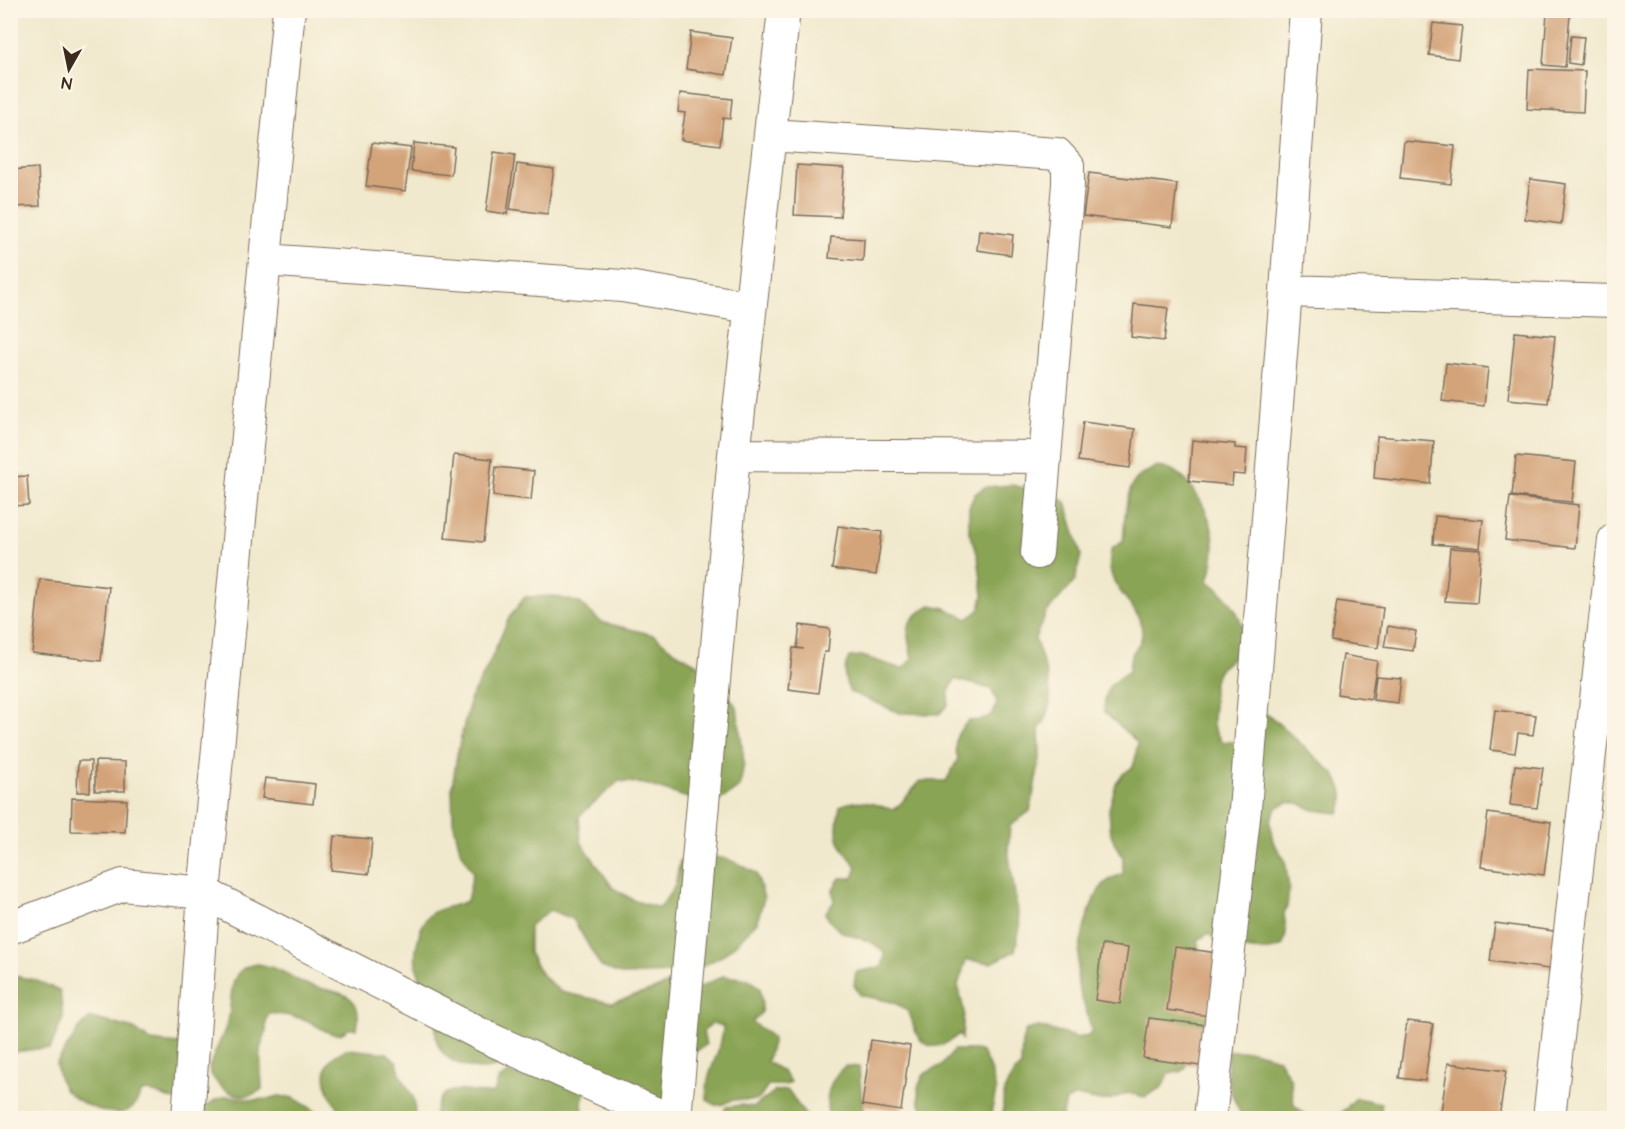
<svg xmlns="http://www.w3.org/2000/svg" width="1625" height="1129" viewBox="0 0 1625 1129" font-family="'Architects Daughter',sans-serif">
<rect width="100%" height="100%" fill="#fcf5e5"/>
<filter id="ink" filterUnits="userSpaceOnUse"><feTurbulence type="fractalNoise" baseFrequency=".0167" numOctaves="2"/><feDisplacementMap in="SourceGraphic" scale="12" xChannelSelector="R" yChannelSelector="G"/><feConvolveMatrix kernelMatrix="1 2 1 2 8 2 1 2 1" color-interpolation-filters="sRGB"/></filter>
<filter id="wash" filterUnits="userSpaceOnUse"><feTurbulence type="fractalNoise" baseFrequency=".008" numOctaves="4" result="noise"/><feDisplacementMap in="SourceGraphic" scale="24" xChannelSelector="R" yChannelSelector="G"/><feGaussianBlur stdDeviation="1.35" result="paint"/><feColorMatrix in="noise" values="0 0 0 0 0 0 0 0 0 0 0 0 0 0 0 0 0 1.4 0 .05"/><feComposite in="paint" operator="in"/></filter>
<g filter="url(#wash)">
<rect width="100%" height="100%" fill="#f1e9cd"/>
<path fill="#8aa455" stroke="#62673a" stroke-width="1.5" d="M1156 467C1160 468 1166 468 1170 469 1193 480 1214 519 1214 544 1214 557 1212 569 1208 581 1232 598 1248 622 1243 652 1230 658 1216 669 1213 685 1212 692 1214 698 1214 704 1213 724 1209 726 1223 742H1235L1256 713 1269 715 1335 775C1344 791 1346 796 1339 813L1313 810 1301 804 1288 802 1276 808 1270 821 1273 842 1285 860 1289 889 1287 907 1284 913 1286 933 1283 945C1268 957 1236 946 1217 944L1209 933 1198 940 1199 954 1212 1022 1199 1024 1190 1060 1183 1071 1169 1074 1162 1087 1145 1097 1127 1093 1112 1099 1100 1101 1076 1096 1066 1101 1062 1118H1004C1001 1096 1004 1082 1021 1066L1022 1042 1026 1030 1039 1027 1079 1038 1091 1034C1091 1016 1081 1002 1078 984 1075 960 1086 909 1100 889 1106 880 1114 877 1123 874V857L1116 846 1111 834 1109 809 1116 784 1123 774 1133 767 1136 756 1137 742 1104 712C1105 687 1108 685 1129 671 1129 666 1130 661 1131 657 1134 648 1143 643 1142 632 1141 601 1099 588 1112 548L1123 542C1125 524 1124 500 1133 484 1137 476 1148 471 1156 467Z
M1012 485 1054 495 1066 502 1081 555 1075 581 1046 613 1035 638C1044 668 1062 703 1039 729L1040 759 1030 811 1010 826 1008 850 1020 927 1015 951 992 963 966 960 958 985 964 1011 962 1039 959 1034C946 1046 927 1054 917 1034 913 1028 912 1018 908 1012 898 1000 874 999 860 995L854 985 856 972 882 967 885 955C869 930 842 946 825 913L834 902 833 889 840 878H853L857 867C836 841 834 839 840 806 860 797 874 804 893 810 906 801 909 792 921 781H946L958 759C953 740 955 735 968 721L981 720 993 714 997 702 991 689 955 679 949 691 948 705 939 714 900 713 850 692C843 678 843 671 849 657L862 656 902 669 912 660C907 629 901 622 931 605L945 608 968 619 980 609 983 595 978 556 969 532V507L975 494 985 487Z
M554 596 580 603 601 622 654 635 674 651 701 666 720 685 737 707 744 762 740 787 717 802 694 800 645 784 619 781 579 816 581 842 613 888 635 901 660 908 675 886 680 861C716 854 725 855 756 873L764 898 757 922 740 940 722 956 697 969 672 973 623 975 601 967 573 919 550 910 529 926V953L542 975 561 992 612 1003 656 989 669 983 698 988 723 976 749 979 760 988 762 1001 761 1013 752 1022 773 1038 767 1062 782 1071 791 1082 785 1085H768L759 1099C750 1102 742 1099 734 1100 723 1101 720 1112 707 1099 704 1071 723 1053 723 1026L712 1023 703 1032 706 1045 695 1052 671 1046 665 1056 688 1104 586 1090 582 1101 583 1114 592 1118H434C440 1075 467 1096 494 1093L498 1081 508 1073 522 1077H534L532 1066 508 1060C504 1062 500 1065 495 1067 477 1073 445 1064 438 1044 435 1037 436 1028 436 1021L458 1013 457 1003 433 997C415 973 411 962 420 932 422 925 426 917 432 913 443 907 456 906 467 901L473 873 460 849 453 821 452 788 457 754 471 697 487 668 509 618 525 597Z
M258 964C268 966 276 968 285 973 292 976 298 982 306 984 333 994 365 988 357 1029H348C333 1043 318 1024 304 1019 293 1016 281 1015 270 1013L266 1019V1032L260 1049 262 1089C243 1106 214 1088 209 1068 214 1052 222 1039 227 1024 235 1002 223 967 258 964Z
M10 975 35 980 60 991 63 1018 50 1049C36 1047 25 1052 11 1052Z
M89 1019H96L134 1029 151 1041 187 1045C190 1053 206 1086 207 1090 207 1094 206 1096 204 1099L174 1100 148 1091 142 1092C138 1097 137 1104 132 1108 116 1122 73 1102 63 1087 59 1080 58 1072 56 1064L79 1029Z
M348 1049 387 1053 397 1062 401 1076 414 1099 415 1118H340C340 1107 333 1102 329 1092 320 1071 327 1056 348 1049Z
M954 1050H975L982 1052 991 1071 996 1091 990 1118H926L919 1101 918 1087 924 1074 942 1065Z
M1228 1051H1253L1278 1058 1291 1080 1294 1105 1309 1118H1243C1229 1092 1226 1080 1228 1051Z
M845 1066 859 1067 862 1105 868 1118H829C824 1098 829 1079 845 1066Z
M788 1090C796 1100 800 1112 809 1118H721L726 1107 741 1105 754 1107 775 1091Z
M227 1096 253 1100 267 1099 279 1096 294 1098 327 1118H201L204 1108 215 1100Z
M1356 1098 1381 1103V1118H1330L1338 1116Z"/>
<g id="blocks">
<path fill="#d3a379" d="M1547 13 1570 15 1565 67 1543 65Z
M1433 23 1462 26 1458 59 1429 55Z
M691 32 732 38 726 75 686 69Z
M1571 36 1584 37 1581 65 1568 63Z
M1529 69 1585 71 1583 112 1527 109Z
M680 93 732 99 730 119 723 118 720 145 681 140 685 113 678 112Z
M1404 141 1455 146 1451 184 1400 178Z
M372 143 411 148 405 191 366 186Z
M414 143 454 147 451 175 411 171Z
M494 152 515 155 507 214 486 211Z
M517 164 554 169 547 214 510 209Z
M797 165 844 168 840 217 794 215Z
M38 168 40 206 10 207V170Z
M1089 173 1177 184 1172 227 1083 216Z
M1530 179 1566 184 1561 224 1525 219Z
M979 230 1013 235 1011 255 977 250Z
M831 237 864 239 863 261 829 258Z
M1134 304 1168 308 1164 341 1131 337Z
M1515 332 1555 336 1548 403 1508 399Z
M1446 363 1488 368 1484 406 1442 401Z
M1083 422 1135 429 1130 468 1078 461Z
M1377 436 1434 441 1430 484 1374 478Z
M1192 440 1235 444V448L1247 449 1245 475 1233 474 1232 485 1189 481Z
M454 455 492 459 483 542 445 538Z
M1516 456 1576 462 1572 502 1512 496Z
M496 467 534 471 531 500 493 496Z
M27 476 29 505 10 506V477Z
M1510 497 1579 505 1575 548 1505 540Z
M1435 516 1483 520 1480 548 1433 544Z
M838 526 882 532 876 575 832 569Z
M1450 548 1481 550 1477 603 1445 601Z
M40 579 109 587 101 661 32 653Z
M1337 601 1383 608 1378 648 1331 641Z
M800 625 830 629 828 652H824L818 693 788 689 793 648 804 649 797 648Z
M1388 626 1416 631 1413 651 1384 647Z
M1343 655 1377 661 1371 699 1337 694Z
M1376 676 1401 678 1398 703 1373 700Z
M1495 710 1536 715 1533 735 1518 733 1515 753 1490 750Z
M78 761H91L90 792H77Z
M95 761 125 762V791H95Z
M1515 765 1543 768 1537 808 1510 805Z
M265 778 315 784 313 804 262 798Z
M72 798 127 800 125 832 71 831Z
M1488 813 1551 822 1544 875 1481 867Z
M334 836 372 839 369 874 331 870Z
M1495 923 1568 933 1563 971 1490 961Z
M1102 945 1128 948 1120 1004 1095 1000Z
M1175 947 1217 953 1209 1016 1167 1010Z
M1149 1018 1206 1025 1200 1066 1143 1058Z
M1407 1021 1433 1024 1425 1081 1399 1078Z
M871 1040 910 1046 901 1111 862 1105Z
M1448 1063 1506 1071 1499 1118 1441 1112Z"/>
</g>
</g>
<g filter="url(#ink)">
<use href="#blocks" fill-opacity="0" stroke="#7b6d5b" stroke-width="1.5"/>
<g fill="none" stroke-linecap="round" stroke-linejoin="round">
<g stroke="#7b6d5b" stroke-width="34">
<path id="minor" d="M770 135 1057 154 1068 166V184L1037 553
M265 260 622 286 750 307
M1286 291 1614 301
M734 455 1045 457
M10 928 123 885 204 893 488 1038 666 1118
M188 1118 204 893 289 10
M675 1118 734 455 784 10
M1210 1118 1245 809 1286 291 1306 10
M1549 1118 1614 540"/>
</g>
<use href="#minor" stroke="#fff" stroke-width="32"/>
</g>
</g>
<rect width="1625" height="1129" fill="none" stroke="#fcf5e5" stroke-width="36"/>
<g transform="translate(69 69) rotate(189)" stroke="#fcf5e5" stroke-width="4.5" paint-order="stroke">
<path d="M0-4.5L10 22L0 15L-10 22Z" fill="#3b2a1e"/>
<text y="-9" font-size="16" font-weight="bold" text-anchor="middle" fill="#3b2a1e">N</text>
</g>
</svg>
